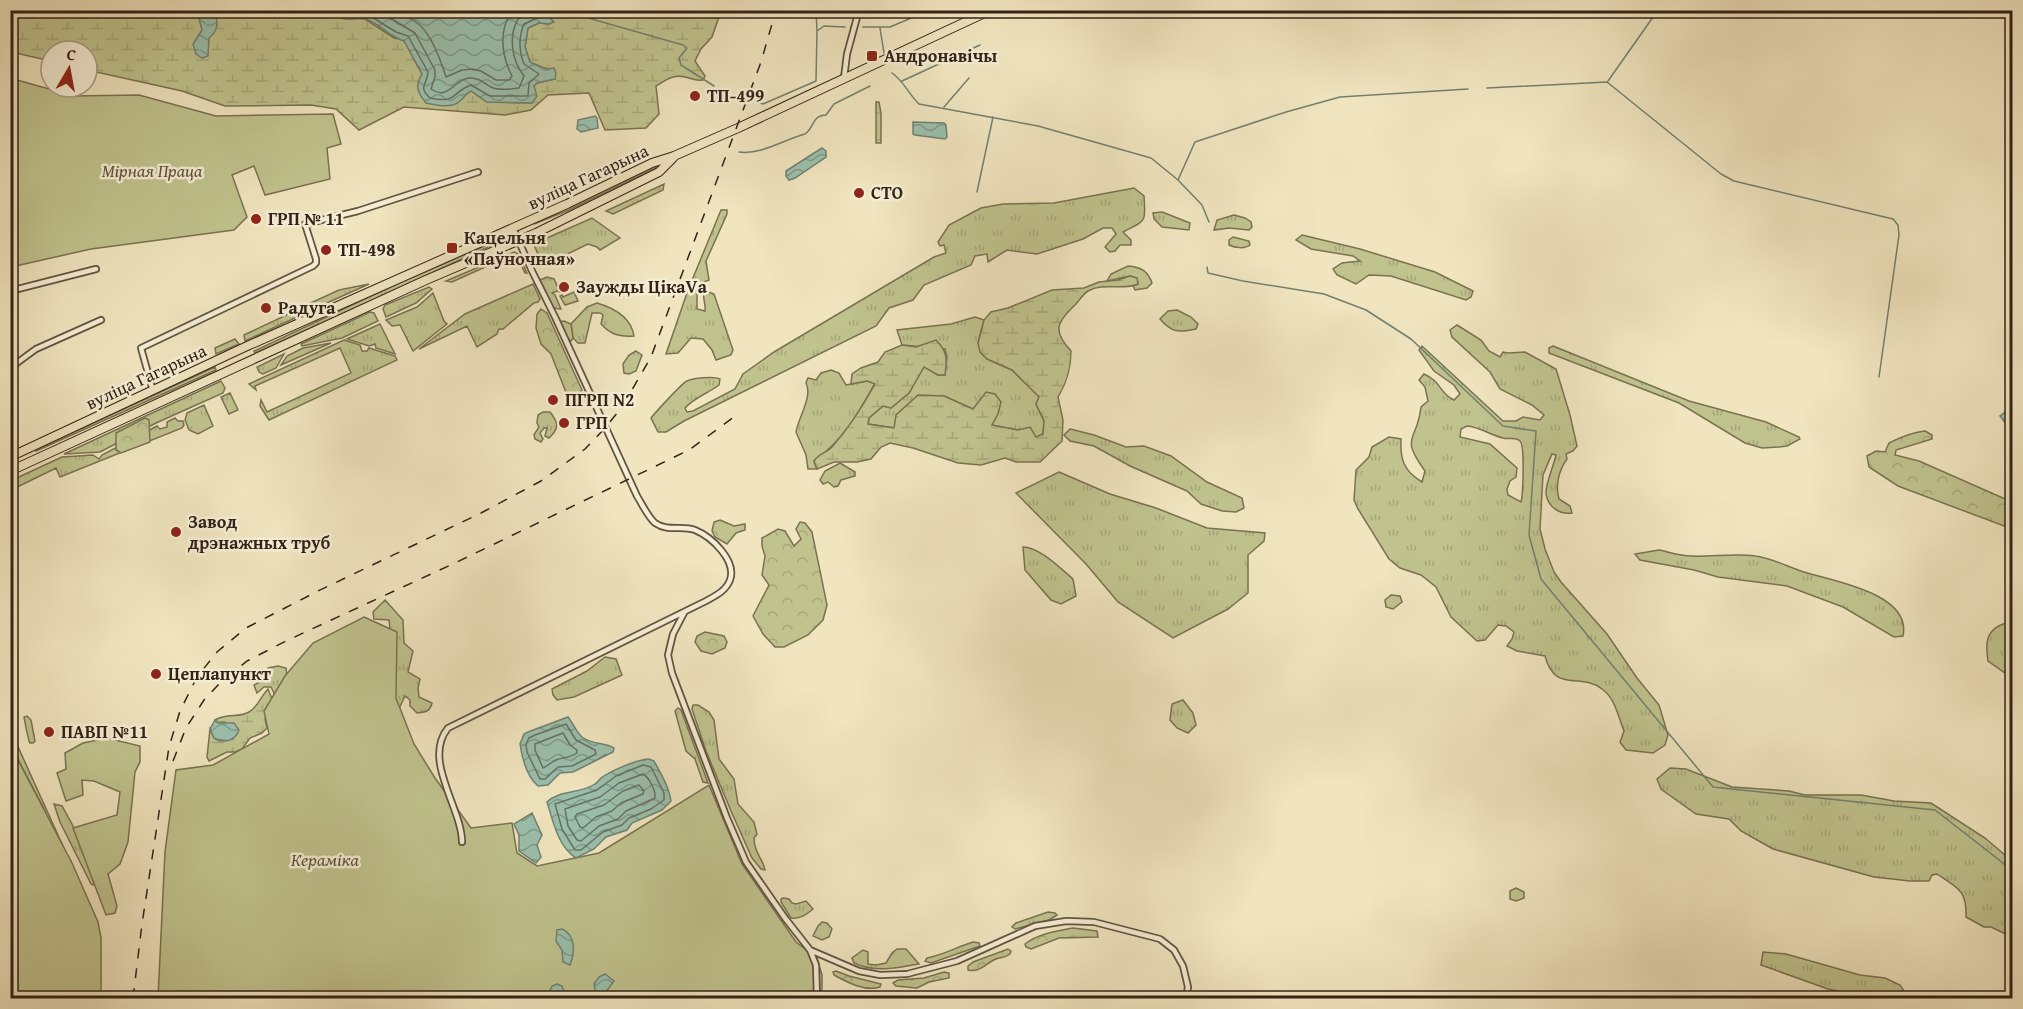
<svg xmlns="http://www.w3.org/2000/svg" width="2023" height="1009" viewBox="0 0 2023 1009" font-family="'Gentium Book Plus',serif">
<defs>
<pattern id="grass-tufts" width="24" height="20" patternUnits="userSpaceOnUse" patternTransform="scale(1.5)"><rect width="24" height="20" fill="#c0c38e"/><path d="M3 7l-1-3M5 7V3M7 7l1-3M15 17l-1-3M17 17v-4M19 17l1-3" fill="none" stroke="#a5a77a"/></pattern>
<pattern id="forest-crowns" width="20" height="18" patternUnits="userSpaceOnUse" patternTransform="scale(1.5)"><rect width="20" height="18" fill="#c0c38e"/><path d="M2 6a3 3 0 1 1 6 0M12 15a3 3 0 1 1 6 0" fill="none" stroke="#a5a77a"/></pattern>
<pattern id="wetland-marsh" width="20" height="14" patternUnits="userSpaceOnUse" patternTransform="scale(1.5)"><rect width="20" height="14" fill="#c0c38e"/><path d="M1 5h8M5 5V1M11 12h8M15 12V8" fill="none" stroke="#a5a77a"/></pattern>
<pattern id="water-waves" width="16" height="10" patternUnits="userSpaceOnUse" patternTransform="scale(1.5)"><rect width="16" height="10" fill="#9bc0ad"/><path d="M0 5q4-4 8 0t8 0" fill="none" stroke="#7f9c8c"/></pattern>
</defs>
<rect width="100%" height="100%" fill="#f0e5bf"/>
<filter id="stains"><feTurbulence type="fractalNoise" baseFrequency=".00333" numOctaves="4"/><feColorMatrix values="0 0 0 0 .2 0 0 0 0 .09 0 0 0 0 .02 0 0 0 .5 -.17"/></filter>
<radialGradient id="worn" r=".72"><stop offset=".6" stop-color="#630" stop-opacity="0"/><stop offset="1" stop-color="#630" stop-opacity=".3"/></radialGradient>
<path fill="url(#grass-tufts)" stroke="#7a7252" stroke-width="1.5" fill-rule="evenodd" d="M655 166 656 168 569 210 534 224Z
M664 184 663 190 613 214 606 211Z
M1134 188 1144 196C1146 223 1146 220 1123 232L1131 240V245H1120L1115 251 1110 252 1105 247 1116 234 1112 228H1103L1083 239 1037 254 1007 250 988 262 987 254 975 256 971 265 924 285 913 300 889 308 876 326 684 421 666 432H658L651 418C655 413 682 383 687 381 693 378 714 376 720 379L719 385C707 394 695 397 685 408L687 412 693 411 735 389 743 374 774 352 934 257 946 253 944 245 940 246 938 242 949 225 981 208 1003 204 1054 203Z
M721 210H727V214L706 261 709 280 701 283 697 290V309L705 311C706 303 702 298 704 290L714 294 733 350 731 355 716 360 712 350 703 339 691 338 678 353 666 354 688 290Z
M1162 212 1190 223 1189 230 1162 227 1154 219 1153 213Z
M1234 215 1245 218 1251 222 1252 227 1249 230 1229 228 1214 230 1217 220Z
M592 218 620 238 600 250 597 247 588 244 557 259 554 257 544 262 541 261 534 245 538 242Z
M1302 235 1360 249 1435 272 1473 291 1471 297 1466 300 1391 276 1369 275 1356 284 1337 275 1333 269 1342 263 1360 261 1353 256 1311 249 1296 240Z
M1233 237 1249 241 1250 245C1245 249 1235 248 1229 245V240Z
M494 242 495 244 255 353 254 351 401 282Z
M514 252 518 254 527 273H525L517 256 512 255 452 282 446 281Z
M1128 266C1141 267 1148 271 1152 283L1147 288 1135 290 1133 286 1138 284 1137 278 1130 276 1107 281 1111 274Z
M547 277 554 279 560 292 557 291 552 293 555 295 561 309C549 310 545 293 541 283L540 280Z
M369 284 309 311 304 306 339 290Z
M533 284 540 299 538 302 534 303 503 329H499L497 334 477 347 467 326 419 349 465 314Z
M429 287 432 289 416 303 386 317 383 309 385 305Z
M574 292 578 301 565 305 560 296 562 295 563 297Z
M433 293 444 321 447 324 413 351 400 325 392 326 386 320 417 307Z
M597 303C614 308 631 317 634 336 620 337 611 335 601 324L603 315 600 313H592L585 343H578L573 338 571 324 587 307Z
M297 310V317L245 341 244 335Z
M1177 310 1191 317 1198 324 1196 329C1179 332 1173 334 1160 319L1168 311Z
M370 312 374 313 378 321 342 338 302 346 301 344Z
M975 317 984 320 978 343 987 359 1012 370 1040 397 1036 404 1044 421 1043 434 1036 437 1018 430 991 425 981 401 973 409 944 396 895 428 868 424 869 418 883 406 891 408 909 393 924 366 938 375H945L947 357 945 349 902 345 897 330 951 324Z
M380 324 395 354 376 348 375 344 369 346 347 339Z
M1457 325 1481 340 1489 351 1500 357 1503 352 1508 353 1525 352 1556 369 1570 415 1577 446 1573 451 1566 454 1567 459C1559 470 1555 485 1559 499L1570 506 1572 513C1560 515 1548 507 1546 494 1545 485 1554 465 1556 455L1552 454 1543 475 1540 529 1545 549 1554 572 1561 582 1607 634 1637 678 1659 705 1668 735 1665 745 1653 753 1626 750 1620 742 1624 731C1618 716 1615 698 1602 689 1581 672 1555 694 1545 656L1517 651 1507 646 1512 639 1514 632 1506 626 1498 625 1485 640 1477 641 1451 617 1436 587 1421 575 1400 568 1389 559 1358 509 1354 500 1356 470 1369 457 1372 447 1389 437 1401 439C1400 460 1404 471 1422 482L1425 471C1399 435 1417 443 1421 407L1428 401 1425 387 1419 380 1424 374C1442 382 1439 393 1454 400L1460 394 1454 385 1434 371 1419 350 1422 346 1503 421H1516L1523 417 1540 420 1544 415 1532 405 1500 389 1490 372 1452 337 1450 330ZM1467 426C1480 427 1490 435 1503 438 1509 440 1515 436 1520 441 1525 445 1523 495 1521 502L1508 495 1507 489 1510 481 1516 477 1517 468 1490 444 1460 437 1461 429Z
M235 339 239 344 216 354 215 348Z
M344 340 360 345 362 351H367L369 348 395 356 397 360 269 420 260 406 261 400 267 412 351 373 340 348 255 386 256 390 249 384Z
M331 343 281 365 287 356 303 348Z
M1553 346 1689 401 1766 422 1799 437 1800 439 1787 446 1779 447 1762 448 1745 443 1679 403 1549 353V348Z
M636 351 642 355 636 371 629 374 624 373 623 364 629 355Z
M284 354 276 368 263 374 259 372 257 367Z
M215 367 216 370 36 451V449Z
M831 370 839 373 846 385 867 381 875 383C859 412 842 442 814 461L817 469H808L806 455 796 432C798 418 813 397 806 383L808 378 816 380 821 373Z
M221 381 225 388 223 393 156 423 100 452 64 454Z
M230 393 238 410 229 414 221 397Z
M204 405 213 426 198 434 189 430 185 420 187 413Z
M543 412H550C559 423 559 429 549 438L545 436 547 428H544L540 433 543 439 541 442 535 439 534 435 539 427 537 423 538 415Z
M175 418 178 421H183L184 425 182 428 60 477 56 468 11 490 10 481 62 457 93 455 99 459 102 455 157 426 160 429 167 427V422Z
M1070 429 1094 435 1126 447 1144 446 1171 456 1207 482 1242 498 1244 508 1236 512 1222 511 1201 504 1187 491 1130 466 1094 446 1070 441 1064 435Z
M840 463 855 472V476L841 480 838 486 834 487 828 482 823 484 820 480 825 471Z
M1059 472 1110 494 1156 508 1207 528 1265 533 1264 541 1248 555V593L1228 609 1173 638 1118 602 1086 564 1016 493Z
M1023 547C1039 547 1060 568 1073 579L1076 596 1061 604 1051 600 1025 570Z
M1659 550C1669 552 1680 556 1691 556 1712 557 1734 553 1755 556 1772 558 1788 567 1804 572 1832 581 1912 593 1903 636L1894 637 1843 607 1787 586 1718 577 1694 570 1640 560 1635 554Z
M1391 595 1400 596 1402 602 1393 609 1386 607 1385 600Z
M385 600 403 620 404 643 413 651 408 672 420 679 418 688 419 697 432 703C430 712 425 712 417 713L410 706V700L405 696 398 711 352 680 391 639 389 620 374 619 373 612Z
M2006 623 2012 624V674L2005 673 1988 661C1985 642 1986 629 2006 623Z
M605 657 616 659 622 675 574 697 557 700 553 695 552 689 587 671Z
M278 666 286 668 287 677 274 701V693L271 687H264L257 693 254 685 265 679 268 668Z
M1183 700 1193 713 1196 725 1188 733 1177 728 1170 720 1172 704Z
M693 705H698L709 712 714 720 719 759 734 779 738 804 754 822 757 834 754 838C754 854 763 858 765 870L761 869 752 858 731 811 706 751 692 709Z
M678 708 681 710 708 783 703 782 695 759 686 751 675 711Z
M27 716 31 720 35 741 33 743H30C28 740 25 722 24 717Z
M10 729 71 864 67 862 42 805 13 750C15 743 11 737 10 729Z
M1670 768 1686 769 1732 787 1789 791 1805 795H1861L1894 801 1931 803 1985 838 2012 861V937L1991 927H1984L1966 917C1967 890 1958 888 1937 874L1932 875 1929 881H1910L1874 877 1773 849 1741 831 1729 819 1696 814 1661 789 1657 779Z
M54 804 62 806 73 826 95 880 93 885 91 884 60 822Z
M1516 888 1524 892V898L1516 901 1510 899V891Z
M783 898 789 899 792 903 796 904 806 901 813 909C806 915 800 919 791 918L781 902V899Z
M1048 912 1055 913 1057 915 1049 920 1015 929 1012 927 1016 923Z
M822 922 827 923 832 929 829 937 822 940 813 936 818 926Z
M973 942 979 943 980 946 931 963 925 961 927 958C943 955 957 947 973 942Z
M897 949H906L919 964C898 968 874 973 854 963L852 958 863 950 868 952V964L876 965 886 963 892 953Z
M1763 952 1786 954 1860 975 1885 978 1900 985 1909 998H1870L1828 989 1761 965Z"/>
<path fill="url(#forest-crowns)" stroke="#7a7252" stroke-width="1.5" d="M876 102H879L881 113V143H876Z
M541 309 547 313 582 390 574 399 567 395 551 354 541 344 536 328 537 314Z
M564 321 571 324 573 338 571 341 566 339 558 322Z
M145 418 149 420 150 442 121 453 116 450V433Z
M1925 431 1932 435V439L1896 450 1895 455 1919 461 2012 502V529L1898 486 1869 467 1867 456 1876 451 1885 452 1889 443C1901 437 1912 432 1925 431Z
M720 520 734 526 745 524V530L736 533 727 544 715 537 712 531 714 522Z
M800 522 805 523 812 532 827 605 823 620 808 635 784 647H775L763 634 753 616 769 585 762 575 765 556 762 546V538L778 529 785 531 794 546 801 539 796 529Z
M705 632 724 636 727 642 725 648 712 654 701 651 695 642 697 636Z
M1073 928 1097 931 1098 937 1059 938 1031 949 1026 947 1025 944C1038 934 1057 931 1073 928Z
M1008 949 1011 951 1010 954C1005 958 1001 957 996 959 986 963 980 973 968 970V966L973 962Z
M836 971 849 976 881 984 880 987C865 992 847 982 834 975L833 972Z
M944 972 949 973V978L929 982 917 988 896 986 893 983 898 980 924 978Z"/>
<path fill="url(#wetland-marsh)" stroke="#7a7252" stroke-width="1.5" d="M33 10 335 11 365 19 394 38 404 40 422 74 465 94 471 91 487 102 532 103 534 86 537 83 555 79 547 69 530 63 525 47 528 28 539 23 549 24 553 22 546 14 548 11H721L712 37 701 49 695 61 705 76 703 80C697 81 695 80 689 78 675 73 667 79 656 86L659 114 646 128 605 130 589 93 548 95 531 110 505 115 404 107 359 130 336 109 311 105 225 106 182 91 87 70V51H51V61L11 52V11L31 15Z
M1130 276 1137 278 1138 284C1123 291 1103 282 1088 291 1083 294 1079 301 1075 305 1057 322 1052 331 1071 351 1071 369 1067 382 1058 397L1063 420 1062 441 1040 462H1016L1005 458 981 465 958 463 913 448 890 443 881 447 871 459 857 462H834L817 469 814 461C819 453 827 453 832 447 849 428 863 406 875 384L867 381 851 384 852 374 861 368 878 362 885 352 902 345 916 347 936 340C948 352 947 359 945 375H938L924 367 909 393 891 408 883 406 869 418 868 424 894 428 896 415 918 395 944 396 973 409 986 392 995 394 1001 402 998 414 992 425 1018 430 1030 427 1036 437 1043 434 1044 421 1036 404 1039 397 1012 370 987 359 980 352 978 343 984 320 991 312 1008 308 1052 290 1084 288 1099 282 1118 280Z
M268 689 272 699 265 719 267 728 262 733 250 738 242 749 235 752H227L209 761 207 757 210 729 214 738 220 741 233 739 225 722 217 723 215 720C227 713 239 718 249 712 258 707 261 696 268 689Z"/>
<path fill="#c0c38e" stroke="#7a7252" stroke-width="1.5" d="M10 78 74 96 139 95 216 116 333 114 341 144 327 148 330 179 265 195 254 166 232 175 247 217 234 230 91 249 11 267Z
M364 617 397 632 396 698 414 744 435 778 471 828 512 823 517 853 537 866 599 853 709 785 742 864 796 942 817 958 822 975V998H158L165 852 176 770 213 765 269 734 264 711 285 676 313 643Z
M107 738 140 746V762L135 772 128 842 120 864 108 874 117 906 115 913 106 915 73 828 117 815 120 792 94 781 82 780 83 795 66 801 57 773 66 769 65 753 83 743Z
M10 739 19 762 72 863 98 922 101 938V998H11Z"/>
<path fill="url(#water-waves)" stroke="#718171" stroke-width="1.5" d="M335 10 548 11 546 14 554 22 549 24 539 23 528 28 525 47 530 62 546 69 554 68 556 73 555 79 537 83 534 86 537 96 532 103 487 102 471 91C465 94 465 97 460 101 452 109 436 105 426 103 417 92 415 86 422 74L404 41C389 37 378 22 365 19 352 17 341 25 335 10Z
M205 12 216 16C218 25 217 32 209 38L208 56 202 58 196 54 193 44 202 30 198 15Z
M595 116 597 118 598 128 581 132 577 129 578 120Z
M913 122 944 123 946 125 947 137 945 139 915 135 913 134Z
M822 148 826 151V157L795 178 789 180 786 176V171Z
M2012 407V427L2010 429 2000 416Z
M568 717C573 723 576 732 582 737 592 745 605 742 614 748L613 752 573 772 560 773 548 785 538 786C527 777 522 757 520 744L524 734 528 732Z
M215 720 218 723H234L239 730C235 742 223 743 214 738L210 729Z
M649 759 654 761C661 774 669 787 671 801L662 810 632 823 627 830 606 837 594 849 576 858C558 847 553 821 547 802 559 790 580 794 595 784 597 783 599 780 601 778 612 770 636 760 649 759Z
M532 813 542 835 537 845 541 857 536 863 519 851V835L514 824Z
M562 929C576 935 575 953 570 965L563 962 562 950 556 941 557 930Z
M605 974 614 981 606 992 608 998H591L595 990 594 984 599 977Z
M557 984 562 986 566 998H547L552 986Z"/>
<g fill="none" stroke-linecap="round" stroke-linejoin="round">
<path stroke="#677162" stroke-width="1.5" d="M341 10 347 14H367L396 32 408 36 428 72C428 84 417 86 430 98 458 104 451 92 471 85L490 96H528L529 83 539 74 524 64C519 51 518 38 524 24L539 17 541 10
M377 10 415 33 435 70V77L431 89C449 101 453 80 469 78 478 77 484 83 491 87 498 91 512 89 519 88L524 76C512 61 508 37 518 19L533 10
M394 10C401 16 409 17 416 22 431 32 441 61 446 77L462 70 472 69 481 71 496 80H509L512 76C502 57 497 28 514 10
M566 724 576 740 595 750 596 754 572 766 558 767 545 779H540L527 752 526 744 529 738 535 735Z
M563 733 570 745 577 750V753C570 758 564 757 556 760 551 762 548 766 543 768L535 750V744Z
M643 765 651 767 664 793V800L651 809 629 818 622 825 603 832 581 850H575L562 829 555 804 597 790 616 776Z
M643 774C649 777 656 791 655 798L626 811 618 819 599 826 581 841 577 840 568 826 565 809 600 797 619 783Z
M639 785 644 791 643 794 621 803 612 811 596 817 583 828 580 827 575 817 577 814 604 805 623 791Z"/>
<path stroke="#718171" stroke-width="1.5" d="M560 10 683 45 687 48 679 58 681 65 714 86
M816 10 817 31
M863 27H890L930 10
M880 28 884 53
M892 73C904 81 909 95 919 104L1038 126 1151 158 1178 180 1202 205 1209 222
M902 81 980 45
M1608 81 1658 10
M1487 88 1607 82 1721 174 1734 181 1893 219 1898 225 1899 235 1879 377
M760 103 763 104 816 81 817 31 824 26 845 27
M944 107 969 78
M739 152C761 155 783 140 805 134 815 127 811 116 826 115L834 104 870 86
M1178 180 1195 142 1286 112 1340 97 1468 89
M977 192 993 117
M1207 267 1208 273 1243 281 1324 294 1366 310 1411 339 1503 426 1536 431 1529 535 1541 579 1713 787 1935 810 2012 870"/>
<g stroke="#625341" stroke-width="8">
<path id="minor" d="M844 78 847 54 859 10
M10 291 96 269
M10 368 36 349 101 320
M153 391 141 348 313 266 316 263V259L305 224 358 211 478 172
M684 613 673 634 668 655 672 673 727 818 746 862 785 918 810 950 859 971 880 975 907 974 957 961 1035 926 1066 921 1094 922 1160 939 1174 950 1183 966 1188 987 1186 998
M462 842C462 808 422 760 448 728L706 601C715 596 726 591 730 580 737 561 712 537 695 530 682 525 668 532 655 523 648 517 642 504 637 496L555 317 532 271 513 228
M810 950 816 965 817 998"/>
</g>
<g stroke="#332217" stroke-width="10">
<path id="primary" d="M10 457 245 347 567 204 652 163 674 156 738 128 991 10
M10 471 426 280 536 233 659 172 673 158"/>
</g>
<use href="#minor" stroke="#f5eed5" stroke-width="4.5"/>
<use href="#primary" stroke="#f0e5bf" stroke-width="8"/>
<path stroke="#332217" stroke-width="1.5" stroke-dasharray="10 10" stroke-linecap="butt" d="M173 761 186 728 204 700 220 683 247 661 288 640 457 562 689 450 738 414
M133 998 142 924 169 747 180 711 197 677 217 652 246 628 318 591 481 513 541 481 585 449 605 428 622 407 651 357 761 62 776 10"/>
</g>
<g fill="#8f2418" stroke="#f5eed5" stroke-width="2">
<rect x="866" y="50" width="12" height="12" rx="3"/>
<circle cx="695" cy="96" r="6"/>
<circle cx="859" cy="193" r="6"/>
<circle cx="256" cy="219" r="6"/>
<rect x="446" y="242" width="12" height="12" rx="3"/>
<circle cx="326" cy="250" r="6"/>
<circle cx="564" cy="287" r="6"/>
<circle cx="266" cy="308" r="6"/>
<circle cx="553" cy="400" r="6"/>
<circle cx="564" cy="423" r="6"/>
<circle cx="176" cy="532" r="6"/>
<circle cx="156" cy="674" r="6"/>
<circle cx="49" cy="732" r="6"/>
</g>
<g text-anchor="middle" stroke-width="5" stroke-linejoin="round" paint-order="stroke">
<g font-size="18" font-weight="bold" fill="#332217" stroke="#f5eed5" text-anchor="start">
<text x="884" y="62">Андронавічы</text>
<text x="707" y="102">ТП-499</text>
<text x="871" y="199">СТО</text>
<text x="268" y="225">ГРП № 11</text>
<text x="464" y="244">Кацельня<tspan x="464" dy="21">«Паўночная»</tspan></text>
<text x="338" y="256">ТП-498</text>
<text x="576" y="293">Заужды ЦікаVа</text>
<text x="278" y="314">Радуга</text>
<text x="565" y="406">ПГРП N2</text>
<text x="576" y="429">ГРП</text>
<text x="188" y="528">Завод<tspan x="188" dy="21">дрэнажных труб</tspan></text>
<text x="168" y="680">Цеплапункт</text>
<text x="61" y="738">ПАВП №11</text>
</g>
<g font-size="18" font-style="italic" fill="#5d523b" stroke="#f5eed5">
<text x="152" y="177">Мірная Праца</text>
<text x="325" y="866">Кераміка</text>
</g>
<g font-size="18" fill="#332217" stroke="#f5eed5">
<text transform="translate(588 177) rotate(-25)" y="6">вуліца Гагарына</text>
<text transform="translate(146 377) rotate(-25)" y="6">вуліца Гагарына</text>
</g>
</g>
<rect width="2023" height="1009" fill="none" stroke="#f0e5bf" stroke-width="36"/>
<rect x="12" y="12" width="1999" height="985" fill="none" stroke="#332217" stroke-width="3"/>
<rect x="18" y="18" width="1987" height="973" fill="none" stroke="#332217" stroke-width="1.5"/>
<g transform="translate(69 69) rotate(10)"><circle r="28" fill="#f5eed5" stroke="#a79c89" stroke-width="1.5"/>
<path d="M0-4.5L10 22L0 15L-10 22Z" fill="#8f2418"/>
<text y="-9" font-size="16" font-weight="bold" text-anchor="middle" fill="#332217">С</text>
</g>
<rect width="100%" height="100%" filter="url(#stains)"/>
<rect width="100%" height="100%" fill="url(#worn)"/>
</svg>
